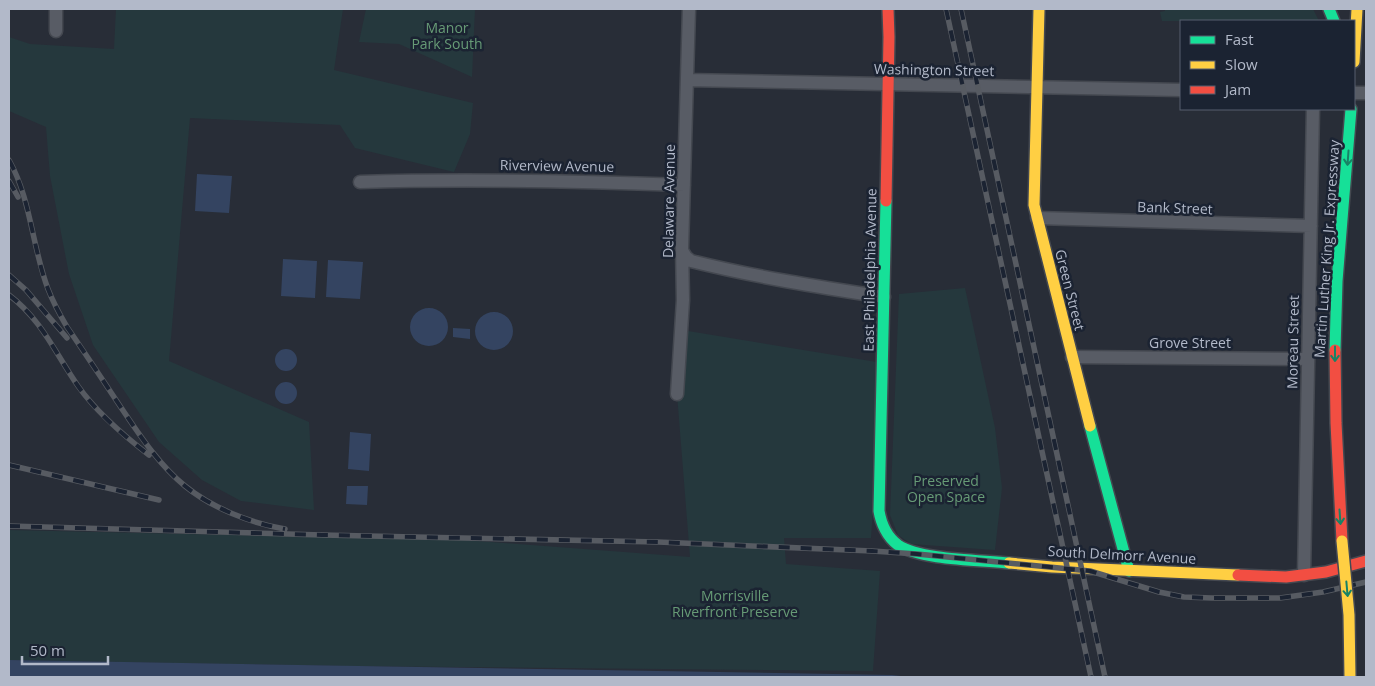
<svg xmlns="http://www.w3.org/2000/svg" width="1375" height="686" viewBox="0 0 1375 686" font-family="'Open Sans',sans-serif">
<rect width="100%" height="100%" fill="#282d37"/>
<path fill="#25383d" d="M116 9H343L334 70 473 103 470 134 454 172 355 148 340 125 190 118 169 361 309 422 314 510 241 501 202 480 159 442 93 345 69 274 50 176 46 127 9 111V37L30 44 114 49Z
M366 9H475L472 77 399 44 359 42Z
M1165 9H1313L1319 21H1162L1160 12 1165 11Z
M965 288 995 428 1002 488 995 550 911 544 898 535 890 515 899 294Z
M682 330 883 363 871 538H784L786 564 880 571 873 671 346 666 9 660V530L464 540 690 557 677 394Z"/>
<path fill="#344461" d="M197 174 232 176 229 213 195 211Z
M283 259 317 261 315 298 281 296Z
M328 260 363 262 360 299 326 297Z
M410 327a19 19 0 1 1 38 0a19 19 0 1 1-38 0Z
M475 331a19 19 0 1 1 38 0a19 19 0 1 1-38 0Z
M453 328 470 329V339L453 337Z
M275 360a11 11 0 1 1 22 0a11 11 0 1 1-22 0Z
M275 393a11 11 0 1 1 22 0a11 11 0 1 1-22 0Z
M350 432 371 434 369 471 348 469Z
M347 486H368L367 505 346 504Z
M9 660 892 675 910 677H9Z"/>
<g fill="none" stroke-linecap="round" stroke-linejoin="round">
<g stroke="#444850" stroke-width="15">
<path id="street" d="M56 9V31
M687 80 1181 90
M1354 93H1366
M360 182C468 179 576 181 684 185
M1037 218 1311 226
M683 252 686 257 691 261C755 277 819 287 884 297
M1072 357 1308 359
M677 394 683 300 682 248 689 9
M1304 575 1313 109"/>
</g>
<g stroke="#444850" stroke-width="14">
<path id="fast" d="M1329 9 1334 21
M886 201 879 511C881 523 887 537 898 545 920 560 980 560 1009 563
M1335 350 1337 281 1351 109
M1090 426 1129 571"/>
</g>
<g stroke="#444850" stroke-width="14">
<path id="slow" d="M1039 9 1034 205 1090 426
M1354 62 1357 9
M1009 563 1052 567 1238 575"/>
</g>
<g stroke="#444850" stroke-width="14">
<path id="jam" d="M886 201 889 37 888 9
M1335 350 1336 423 1342 541
M1238 575 1286 577 1326 572 1366 561"/>
</g>
<use href="#street" stroke="#585c65" stroke-width="12"/>
<use href="#fast" stroke="#16e098" stroke-width="11"/>
<use href="#slow" stroke="#ffcf43" stroke-width="11"/>
<use href="#jam" stroke="#f24e42" stroke-width="11"/>
<g stroke="#575b62" stroke-width="5.5">
<path id="rail" d="M946 9 1091 677
M961 9 1105 677
M9 160C31 199 32 247 48 289 53 302 60 315 67 327 85 353 102 379 120 406 139 434 158 464 185 486 212 508 250 523 285 529
M9 181 18 197
M9 275 26 290 67 338
M9 295C42 320 55 353 78 386 97 413 123 435 149 455
M9 465 159 500
M9 526 322 535 658 542 872 551 917 554 1090 571 1159 592 1184 597 1212 598H1280L1323 592 1366 582"/>
</g>
<use href="#rail" stroke="#1b2332" stroke-width="4" stroke-dasharray="11" stroke-linecap="butt"/>
<g stroke="#454953" stroke-width="14" stroke-linecap="butt">
<path id="slow-bridge" d="M1342 541 1349 615 1350 677"/>
</g>
<use href="#slow-bridge" stroke="#ffcf43" stroke-width="11"/>
</g>
<defs><path id="oneway-shaft" d="M-6 0H5M1.5-3L5.5 0L1.5 3" fill="none" stroke-width="1.6" stroke-linecap="round" stroke-linejoin="round" transform="scale(1.25)"/></defs>
<g stroke="#188265">
<use href="#oneway-shaft" transform="translate(1348 158) rotate(94)"/>
<use href="#oneway-shaft" transform="translate(1335 354) rotate(90)"/>
<use href="#oneway-shaft" transform="translate(1340 517) rotate(86)"/>
<use href="#oneway-shaft" transform="translate(1347 589) rotate(85)"/>
</g>
<g text-anchor="middle" stroke-width="5" stroke-linejoin="round" paint-order="stroke">
<g font-size="14" fill="#679b76" stroke="#1b2332">
<text x="447" y="33">Manor<tspan x="447" dy="16">Park South</tspan></text>
<text x="946" y="486">Preserved<tspan x="946" dy="16">Open Space</tspan></text>
<text x="735" y="601">Morrisville<tspan x="735" dy="16">Riverfront Preserve</tspan></text>
</g>
<g font-size="14" fill="#b2b9c9" stroke="#1b2332">
<text transform="translate(934 70) rotate(1)" y="5">Washington Street</text>
<text transform="translate(557 166) rotate(1)" y="5">Riverview Avenue</text>
<text transform="translate(669 201) rotate(-89)" y="5">Delaware Avenue</text>
<text transform="translate(1175 208) rotate(2)" y="5">Bank Street</text>
<text transform="translate(1327 249) rotate(-86)" y="5">Martin Luther King Jr. Expressway</text>
<text transform="translate(870 270) rotate(-89)" y="5">East Philadelphia Avenue</text>
<text transform="translate(1070 290) rotate(76)" y="5">Green Street</text>
<text transform="translate(1293 342) rotate(-89)" y="5">Moreau Street</text>
<text x="1190" y="348">Grove Street</text>
<text transform="translate(1122 555) rotate(3)" y="5">South Delmorr Avenue</text>
</g>
</g>
<rect width="1375" height="686" fill="none" stroke="#b2b9c9" stroke-width="20"/>
<rect x="1180" y="20" width="175" height="90" fill="#1b2332" stroke="#575f6e"/>
<rect x="1190" y="36" width="25" height="8" fill="#16e098" stroke="#575f6e"/>
<text x="1225" y="45" font-size="15" fill="#b2b9c9">Fast</text>
<rect x="1190" y="61" width="25" height="8" fill="#ffcf43" stroke="#575f6e"/>
<text x="1225" y="70" font-size="15" fill="#b2b9c9">Slow</text>
<rect x="1190" y="86" width="25" height="8" fill="#f24e42" stroke="#575f6e"/>
<text x="1225" y="95" font-size="15" fill="#b2b9c9">Jam</text>
<path d="M22 656v8h86v-8" fill="none" stroke="#b2b9c9" stroke-width="2.5"/>
<text x="30" y="656" font-size="15" fill="#b2b9c9" stroke="#1b2332" stroke-width="4" paint-order="stroke">50 m</text>
</svg>
